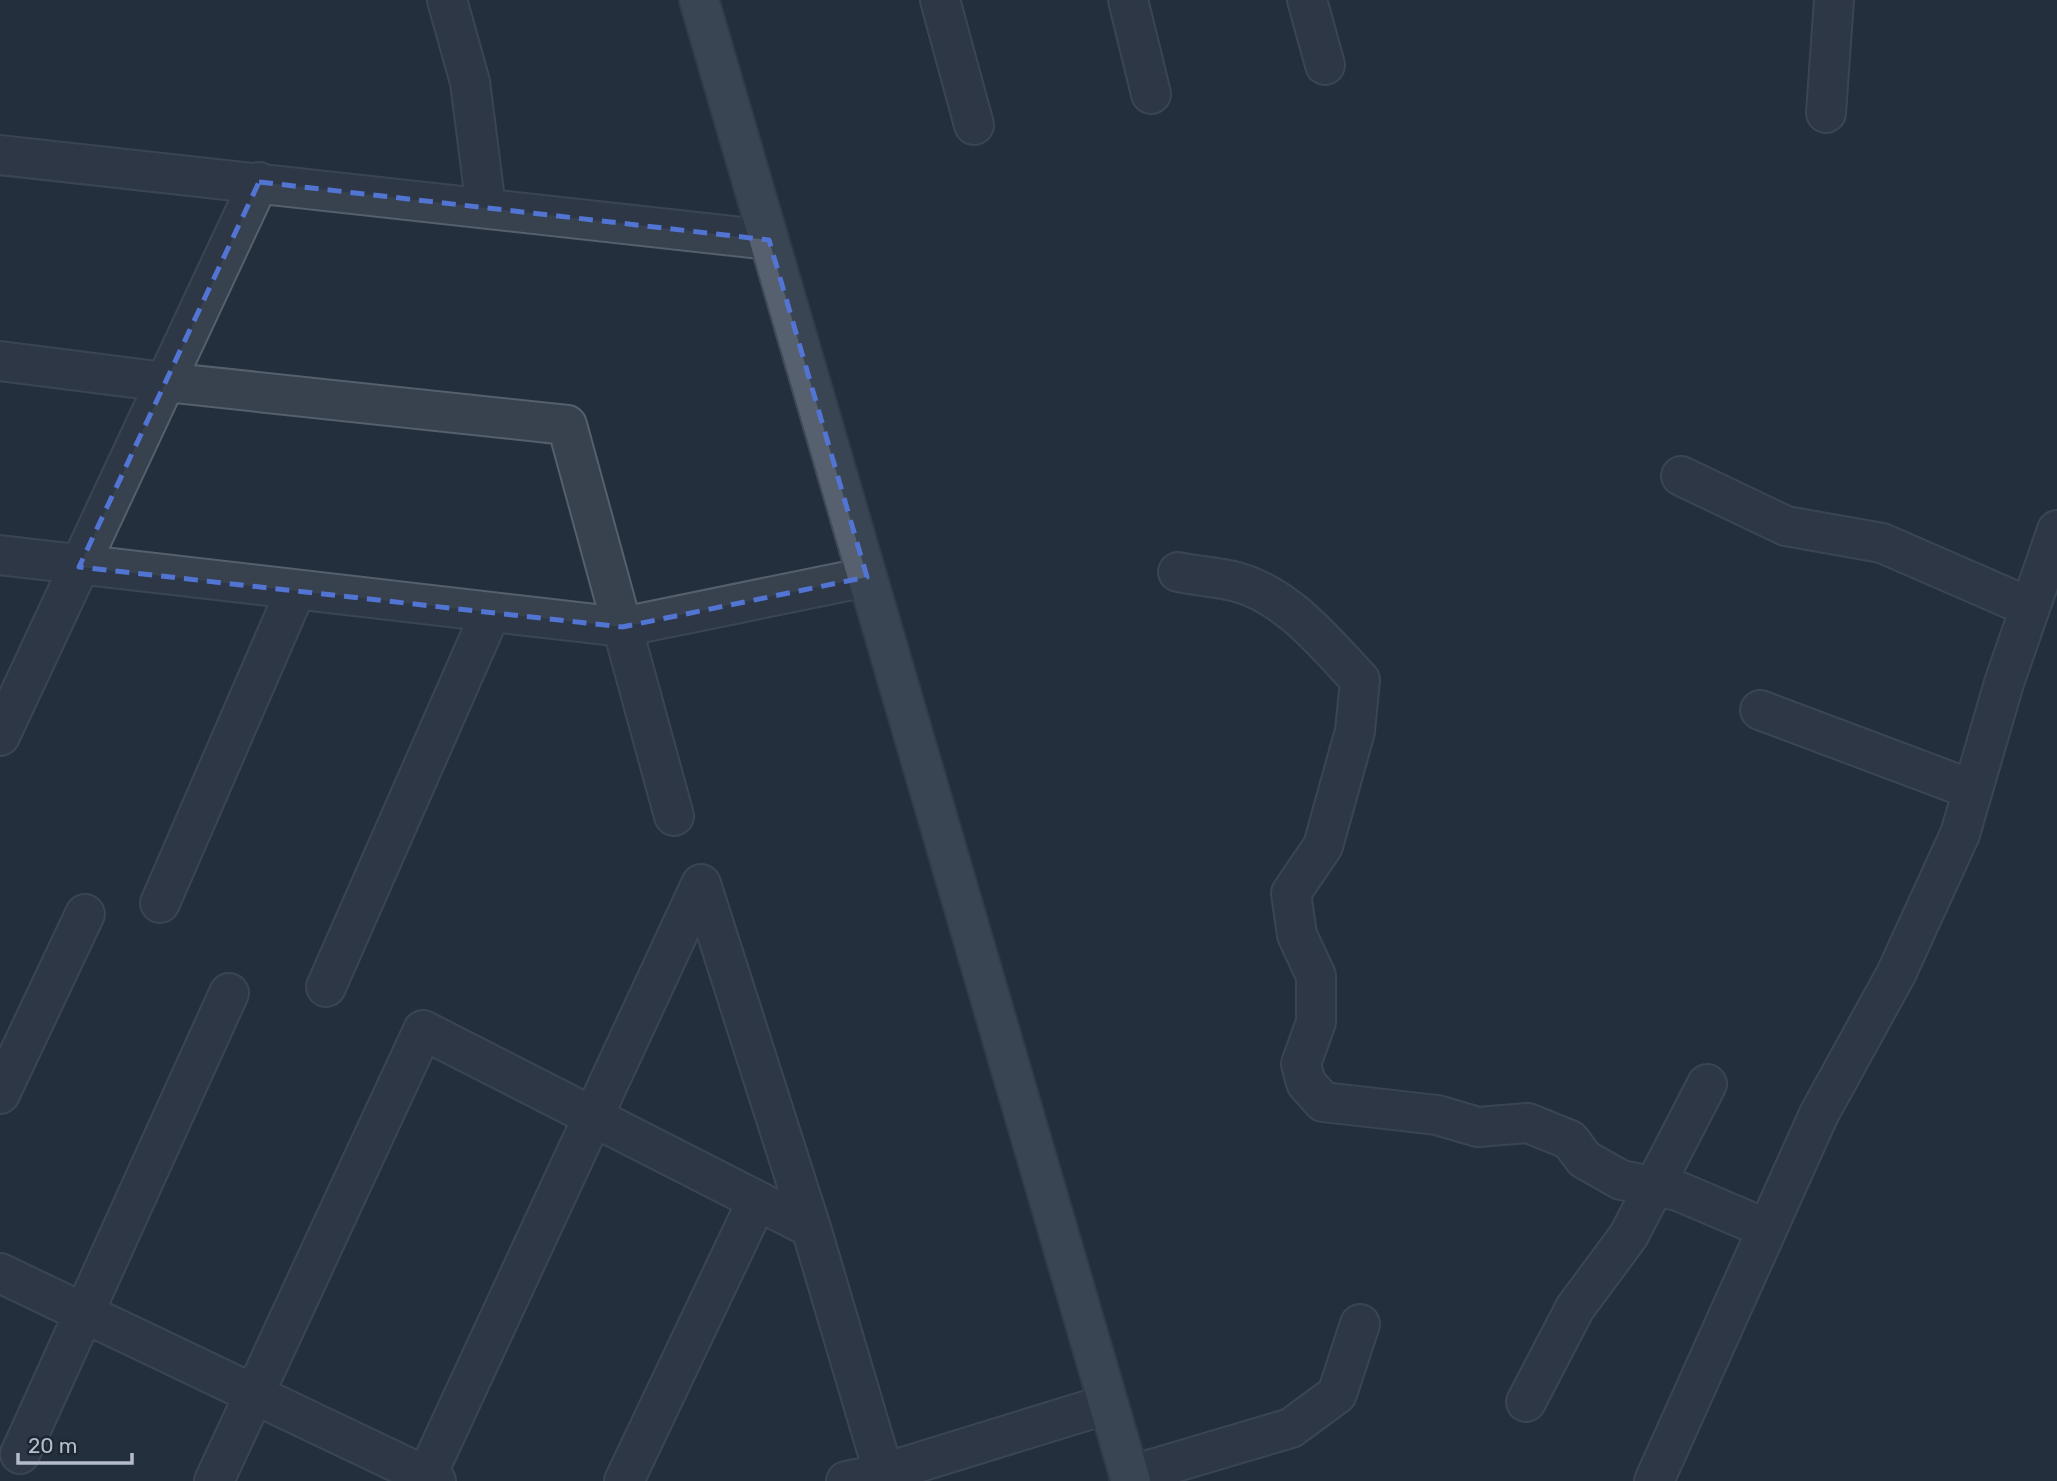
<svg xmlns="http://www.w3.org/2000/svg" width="2057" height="1481" viewBox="0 0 2057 1481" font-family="Rubik,sans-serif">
<rect width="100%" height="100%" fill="#242f3e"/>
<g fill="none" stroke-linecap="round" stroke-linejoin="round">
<g stroke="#565f6c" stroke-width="42">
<path id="minor" d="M447 0 470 82 486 208
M940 0 974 125
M1128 0 1151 94
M1307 0 1325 65
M1826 113 1834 0
M0 155 769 240
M0 361 165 382 567 425 674 816
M1681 476 1786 526 1882 543 2029 607
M0 555 622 627 867 577
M1178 572C1197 576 1218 577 1237 582 1288 596 1325 643 1360 680L1355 731 1323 846 1291 893 1297 935 1316 976V1022L1301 1064 1306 1083 1323 1102 1437 1115 1478 1127 1528 1123 1570 1140 1584 1159 1621 1180 1678 1191 1767 1229
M1760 710 1973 790
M0 736 259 182
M701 884 811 1228 886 1481
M160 903 296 590
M326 987 491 612
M0 1094 85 914
M0 1273 436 1481
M1526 1402 1575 1308 1629 1235 1707 1084
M20 1454 229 993
M1129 1476 1291 1428 1337 1394 1360 1324
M214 1481 423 1030 811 1228
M424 1481 701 884
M624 1481 757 1201
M846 1481 884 1473 1108 1404
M1654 1481 1819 1114 1896 974 1960 834 2004 683 2057 530"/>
</g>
<g stroke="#414a57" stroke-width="42">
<path id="major" d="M699 0 1131 1481"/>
</g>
<use href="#minor" stroke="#38414e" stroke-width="38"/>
<use href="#major" stroke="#56606e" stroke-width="38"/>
</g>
<path d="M0 0H2057V1481H0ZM259 182 769 240 867 577 622 627 79 567Z" fill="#242f3e" fill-opacity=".55" fill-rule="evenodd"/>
<path fill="none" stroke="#5274d3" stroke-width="5" stroke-dasharray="14 9" stroke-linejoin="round" d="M259 182 769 240 867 577 622 627 79 567Z"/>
<path d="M18 1453v10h114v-10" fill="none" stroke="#b4bcc9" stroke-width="3.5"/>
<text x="28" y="1453" font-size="21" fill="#b4bcc9" stroke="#1d2633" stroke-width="5" paint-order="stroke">20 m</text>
</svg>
